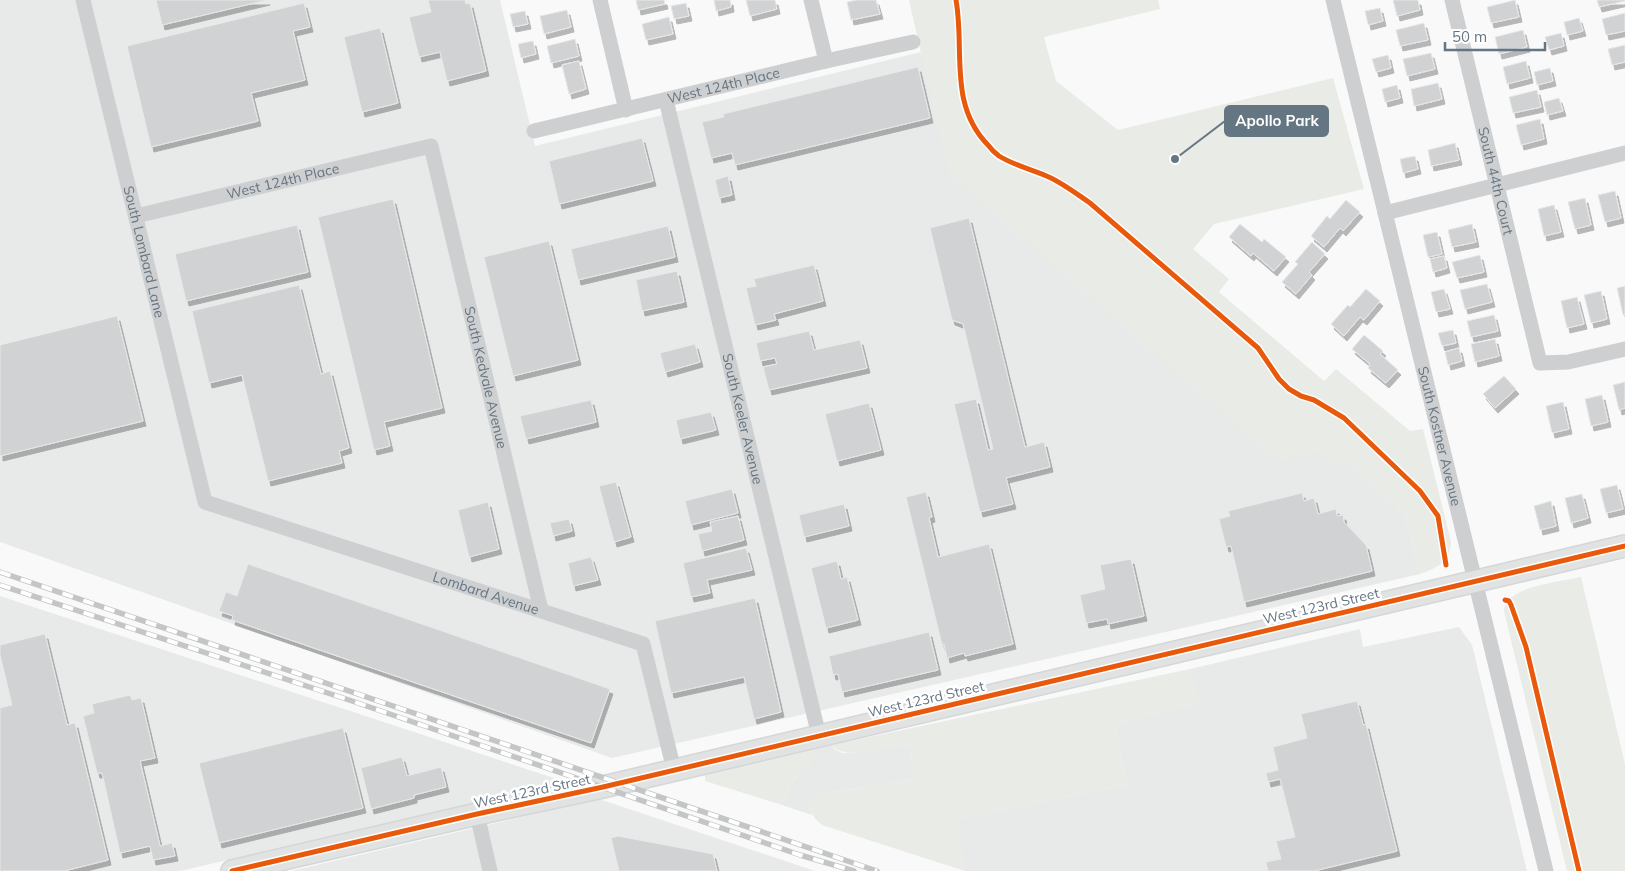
<svg xmlns="http://www.w3.org/2000/svg" width="1625" height="871" viewBox="0 0 1625 871" font-family="Mulish,sans-serif">
<defs>
<filter id="shadow"><feDropShadow dx="3" dy="5" stdDeviation="0" flood-color="#0004"/></filter>
</defs>
<rect width="100%" height="100%" fill="#f9f9f9"/>
<path fill="#e8e9e9" d="M0 0H500L535 146 921 52 936 114 1159 288 1389 500 1406 517 1420 574 612 758 0 542Z
M0 596 566 782 180 871H0Z
M1459 627 1472 645 1527 871H965L958 819 1127 785 1115 724 1199 704 1190 669 1360 629 1363 647Z
M832 745 834 749 842 753 860 752 909 745 915 779 820 794 810 807 812 815 779 804 787 797 791 781 798 776 814 757 812 749Z
M599 799 815 871H291Z"/>
<path fill="#e8ebe6" d="M909 0H1158L1160 9 1044 37 1056 81 1118 130 1333 78 1364 189 1214 224 1193 249 1229 279 1219 292 1324 381 1336 369 1410 431 1423 429 1451 542C1450 562 1437 568 1420 574L1406 517 1347 462 1333 465 1322 452 1279 462 949 175Z
M1581 577 1625 764V871H1567L1504 611C1505 586 1561 582 1581 577Z
M1190 669 1200 704 1115 724 1127 785 959 819 965 871 822 825C812 817 809 811 811 799L820 794 915 779 909 745C892 747 841 761 832 745Z
M812 749 814 757 813 764 791 781 787 797 779 804 705 781V774Z"/>
<path fill="#d0d2d3" stroke="#e8e8e8" filter="url(#shadow)" d="M156 0H267L162 25Z
M428 0H465L466 4 470 3 486 71 447 81 440 52 419 57 409 17 431 12Z
M636 0H664L665 4 638 10Z
M714 0H730L731 7 716 11Z
M746 0H775L777 9 750 16Z
M857 0H876L880 14 851 20 847 2Z
M1393 0H1418L1420 10 1397 16Z
M1515 0 1519 17 1491 23 1487 7Z
M1597 0H1625V1L1599 7Z
M304 3 310 27 293 31 305 80 251 93 258 121 151 147 127 46Z
M686 3 689 16 674 19 671 6Z
M1380 8 1383 21 1368 25 1365 11Z
M567 10 571 27 544 34 540 16Z
M525 11 528 24 513 27 510 14Z
M1625 13V31L1606 35 1602 19Z
M669 17 673 34 646 40 642 24Z
M1579 18 1583 31 1567 35 1564 22Z
M1424 23 1428 40 1400 46 1396 30Z
M380 28 398 103 362 112 344 37Z
M1523 30 1527 47 1499 54 1495 37Z
M1561 33 1564 46 1549 50 1545 37Z
M575 39 579 56 551 63 547 46Z
M533 41 536 54 521 58 518 44Z
M1625 45V62L1612 65 1608 49Z
M1431 53 1435 69 1407 76 1403 59Z
M1388 55 1391 68 1376 72 1372 59Z
M579 61 586 89 569 94 562 65Z
M1526 61 1530 78 1507 84 1503 67Z
M918 67 930 118 735 165 732 153 711 158 702 122 724 117 723 114Z
M1550 68 1553 81 1537 85 1534 72Z
M1438 83 1442 99 1414 106 1411 89Z
M1397 85 1400 98 1385 102 1382 89Z
M1537 90 1541 107 1513 113 1509 97Z
M1559 98 1563 111 1547 115 1544 102Z
M1540 119 1544 139 1521 145 1516 125Z
M642 138 653 181 559 204 549 161Z
M1455 143 1459 160 1431 166 1428 150Z
M1415 156 1418 169 1403 173 1400 159Z
M728 176 732 195 719 198 715 180Z
M1615 191 1621 218 1605 222 1598 195Z
M1585 198 1591 225 1575 229 1568 202Z
M393 199 442 408 384 422 390 446 374 450 318 217Z
M1346 200 1360 212 1343 231 1340 228 1324 247 1311 236 1327 216 1330 219Z
M1554 205 1561 232 1544 236 1538 209Z
M969 218 1025 447 1044 442 1050 467 1006 478 1013 504 980 512 954 404 976 399 988 450 993 449 963 324 952 320 930 228Z
M1240 224 1262 242 1264 239 1286 257 1274 271 1253 253 1251 256 1229 237Z
M1472 224 1476 242 1452 247 1448 230Z
M297 225 308 272 186 301 175 254Z
M668 226 675 257 578 280 571 249Z
M1437 232 1442 254 1428 257 1423 235Z
M549 241 578 360 513 376 484 257Z
M1312 242 1325 254 1309 272 1312 275 1296 294 1282 282 1298 264 1295 262Z
M1480 255 1484 272 1457 278 1452 262Z
M1444 256 1447 268 1433 272 1430 259Z
M814 265 823 301 774 314 776 320 755 325 746 288 756 286 754 279Z
M677 271 684 302 642 311 636 280Z
M1487 284 1492 302 1465 309 1460 290Z
M299 285 321 374 330 371 349 448 339 451 342 463 268 481 242 375 209 383 192 311Z
M1625 286V314L1623 315 1617 288Z
M1366 289 1380 301 1364 320 1360 317 1344 336 1331 324 1348 305 1350 307Z
M1444 289 1450 309 1436 312 1431 292Z
M1601 291 1607 319 1591 323 1584 295Z
M1577 297 1584 324 1567 328 1561 301Z
M1494 315 1498 331 1471 337 1467 321Z
M117 316 143 421 0 456V345Z
M1453 330 1456 343 1442 346 1438 333Z
M809 331 814 350 860 340 867 368 769 390 763 367 777 364 775 358 760 361 756 343Z
M1364 335 1383 351 1380 354 1398 370 1386 383 1368 368 1370 364 1352 349Z
M1495 339 1499 356 1475 362 1471 344Z
M695 344 700 362 665 372 660 353Z
M1459 348 1462 361 1448 365 1445 352Z
M1504 376 1516 389 1495 408 1483 394Z
M1625 382V408L1619 410 1613 385Z
M1602 395 1608 422 1591 426 1585 399Z
M591 400 596 422 526 439 520 416Z
M1563 402 1569 429 1552 433 1546 406Z
M869 403 881 450 837 461 825 414Z
M711 412 716 430 680 439 676 420Z
M616 482 631 537 614 542 599 486Z
M1617 485 1623 509 1606 513 1600 489Z
M732 489 738 513 691 525 685 501Z
M926 492 932 517 929 518 938 557 989 544 1013 644 965 656 964 653 947 658 944 644 942 645 906 497Z
M1302 493 1304 501 1314 498 1318 514 1336 509 1337 516 1343 515 1344 522 1366 545 1372 571 1244 602 1231 546 1226 547 1219 519 1230 516 1228 511Z
M1582 494 1588 518 1571 523 1565 498Z
M1551 501 1556 526 1540 530 1534 506Z
M488 502 499 549 469 557 458 510Z
M844 504 849 526 804 537 799 515Z
M738 516 744 540 702 551 698 534 712 531 710 522Z
M569 519 572 531 553 536 550 523Z
M746 548 752 570 707 580 710 593 691 597 683 563Z
M591 557 598 580 573 586 568 563Z
M1131 559 1144 616 1108 624 1107 619 1086 623 1080 595 1105 589 1100 565Z
M837 561 841 579 847 577 858 620 826 628 811 568Z
M248 564 610 689 591 743 232 620 233 616 219 611 226 592 237 596Z
M755 598 781 712 754 719 744 677 671 693 655 621Z
M929 632 938 670 842 692 838 674 833 675 829 656Z
M45 634 67 725 75 723 108 860 64 871H0V708L12 705 0 655V645Z
M130 695 132 700 141 698 155 758 140 761 160 846 172 843 175 856 153 860 150 846 120 853 102 773H97L83 716 94 713 92 704Z
M1357 701 1363 725 1366 724 1397 851 1314 871H1268L1266 862 1281 859 1276 841 1295 837 1280 779 1268 782 1266 773 1278 770 1273 747 1307 738 1301 714Z
M343 728 363 808 219 843 199 763Z
M402 757 407 776 441 767 446 787 414 795V798L371 809 361 768Z
M618 836 713 854 717 871H619L611 838Z"/>
<g fill="none" stroke-linecap="round" stroke-linejoin="round">
<g stroke="#d5d6d7" stroke-width="24">
<path id="secondary" d="M232 871 477 814 603 787 1625 546"/>
</g>
<g stroke="#cecfd0" stroke-width="15">
<path id="s1" d="M83 0 205 502 643 644 674 770"/>
<path d="M600 0 626 110"/>
<path d="M811 0 826 61"/>
<path id="s2" d="M1333 0 1546 871"/>
<path id="s3" d="M1452 0 1540 363 1568 362 1625 349"/>
<path id="s4" d="M666 100 819 736"/>
<path id="s5" d="M534 131 826 61 913 42"/>
<path d="M1385 213 1625 153"/>
<path id="s6" d="M136 216 431 146 541 610"/>
<path d="M477 814 490 871"/>
</g>
<use href="#secondary" stroke="#e1e2e2" stroke-width="21"/>
<g stroke="#c3c5c6" stroke-width="5.5">
<path id="rail" d="M0 572 877 871
M0 585 352 701 800 855 854 871"/>
</g>
<use href="#rail" stroke="#fff" stroke-width="4" stroke-dasharray="11" stroke-linecap="butt"/>
<g stroke="#fff" stroke-width="8">
<path id="cycleway" d="M956 0C965 50 948 104 988 145 991 149 995 153 999 156 1015 166 1034 170 1051 178 1065 185 1077 194 1090 203L1258 348 1279 379 1289 389 1301 396 1314 400 1344 418 1420 491 1438 516 1446 565
M1505 600 1509 601 1511 605 1526 647 1579 871
M232 871 477 814 603 787 1625 546"/>
</g>
<use href="#cycleway" stroke="#e8590c" stroke-width="5"/>
</g>
<g text-anchor="middle" stroke-width="5" stroke-linejoin="round" paint-order="stroke">
<g font-size="14" fill="#657683" stroke="#fff">
<text dy="5" stroke="none"><textPath href="#s5" startOffset="195">West 124th Place</textPath></text>
<text dy="5" stroke="none"><textPath href="#s6" startOffset="151">West 124th Place</textPath></text>
<text dy="5" stroke="none"><textPath href="#s3" startOffset="186">South 44th Court</textPath></text>
<text dy="5" stroke="none"><textPath href="#s1" startOffset="259">South Lombard Lane</textPath></text>
<text dy="5" stroke="none"><textPath href="#s6" startOffset="541">South Kedvale Avenue</textPath></text>
<text dy="5" stroke="none"><textPath href="#s4" startOffset="328">South Keeler Avenue</textPath></text>
<text dy="5" stroke="none"><textPath href="#s2" startOffset="449">South Kostner Avenue</textPath></text>
<text dy="5" stroke="none"><textPath href="#s1" startOffset="812">Lombard Avenue</textPath></text>
<text transform="translate(1321 606) rotate(-13)" y="5">West 123rd Street</text>
<text transform="translate(926 699) rotate(-13)" y="5">West 123rd Street</text>
<text transform="translate(532 791) rotate(-12)" y="5">West 123rd Street</text>
</g>
</g>
<path fill="none" stroke="#657683" stroke-width="2" d="M1175 159L1225 121"/>
<circle fill="#657683" stroke="#fff" stroke-width="2" cx="1175" cy="159" r="5"/>
<rect fill="#657683" stroke="#657683" stroke-width="2" x="1225" y="106" width="103" height="30" rx="5"/>
<g font-size="15" text-anchor="middle" font-weight="bold" fill="#fff">
<text x="1277" y="126">Apollo Park</text>
</g>
<path d="M1445 42v8h100v-8" fill="none" stroke="#657683" stroke-width="2.5"/>
<text x="1452" y="42" font-size="15" fill="#657683" stroke="#ffffff" stroke-width="4" paint-order="stroke">50 m</text>
</svg>
